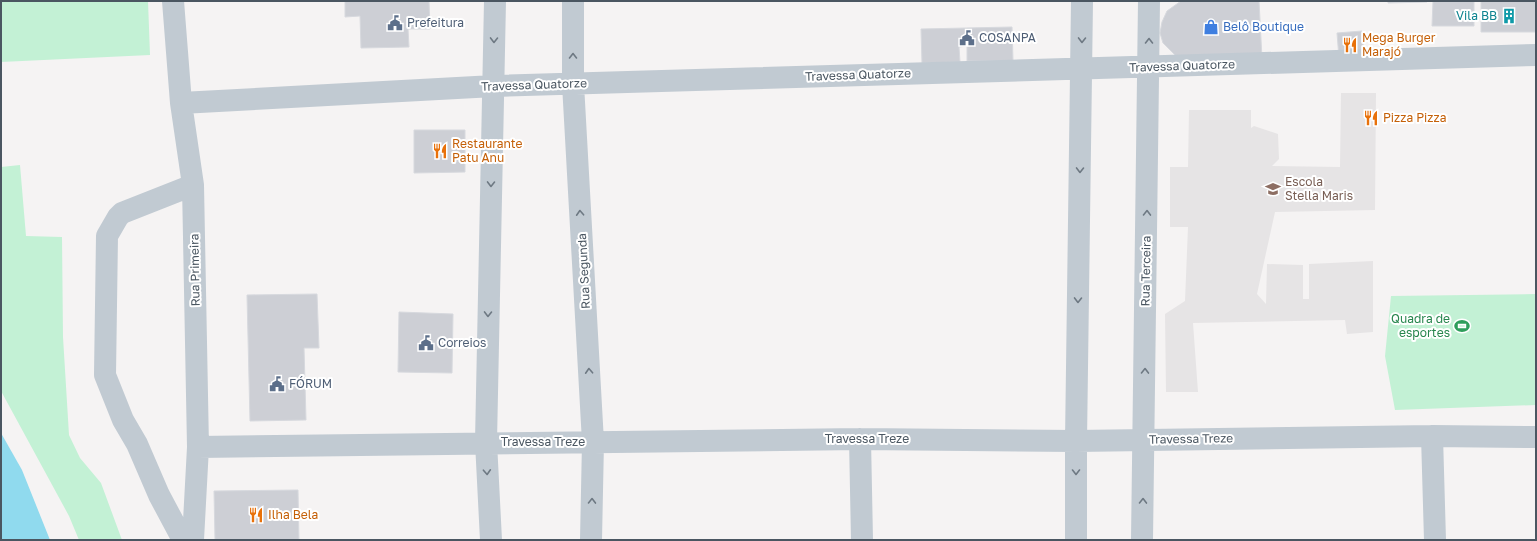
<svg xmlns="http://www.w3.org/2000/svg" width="1537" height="541" viewBox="0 0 1537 541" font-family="'Golos Text',sans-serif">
<rect width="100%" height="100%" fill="#f5f3f3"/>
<path fill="#e6e4e5" d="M1341 93H1376L1375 210 1275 212 1257 294 1266 304 1267 264 1303 265V299H1309V264L1373 261V332L1347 334 1345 320 1193 323 1198 392H1166L1165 314 1185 301 1188 227H1170V167H1188L1189 110H1251V128L1254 126 1278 134 1279 159 1272 166 1340 167Z"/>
<path fill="#c3f1d5" d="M1 1H148L150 55 1 62Z
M20 165 26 236 62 237 63 337 69 435 80 458 101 483 122 540H79L69 516 1 391V167Z
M1536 294V405L1395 410 1385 356 1391 296Z"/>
<path fill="#90daee" d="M1 433 22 470 50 540H1Z"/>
<path fill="#cdcfd5" stroke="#d7d9de" d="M345 1H429L430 29H408L409 47 361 48 360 16 345 17Z
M1181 1H1259L1262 59 1177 57 1163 43 1160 33 1162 22 1167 11Z
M1388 1H1427V2L1388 3Z
M1433 1H1474V26H1432Z
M1481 1H1536V32H1481Z
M1012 27 1013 61H967V46L959 47 960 62 922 63 921 29Z
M1362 31 1364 56 1339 58 1337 33Z
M414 130H465V172L414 173Z
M317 294 319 348H304L306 420 250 421 247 295Z
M399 312 453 314 452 373 398 372Z
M298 490 299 540H215L214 491Z"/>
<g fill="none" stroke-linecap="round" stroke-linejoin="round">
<path stroke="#c1cad2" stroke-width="22" d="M173 1 181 103 193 185 198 447 193 540
M573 1V84L593 442 591 540
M181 103 494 86 1536 55
M1432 436 1435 540
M860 439 862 540
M198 447 860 439 1076 441 1432 436 1536 437
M183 540 159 495 137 444 123 420 105 375 107 236 118 217 122 213 193 185
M491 540 486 442 495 1
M1076 540V441L1082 1
M1142 540 1149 1"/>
</g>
<defs><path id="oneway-chevron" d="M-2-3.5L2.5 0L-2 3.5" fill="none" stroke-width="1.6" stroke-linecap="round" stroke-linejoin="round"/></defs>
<g stroke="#6e7983">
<use href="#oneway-chevron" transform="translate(494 40) rotate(91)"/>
<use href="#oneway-chevron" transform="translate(1082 40) rotate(91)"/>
<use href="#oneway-chevron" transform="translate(1149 41) rotate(-90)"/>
<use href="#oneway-chevron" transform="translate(573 56) rotate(-90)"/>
<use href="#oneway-chevron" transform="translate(1080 170) rotate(91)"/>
<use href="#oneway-chevron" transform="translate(491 184) rotate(91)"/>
<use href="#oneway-chevron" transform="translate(580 213) rotate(-93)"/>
<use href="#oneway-chevron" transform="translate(1147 213) rotate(-89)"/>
<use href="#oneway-chevron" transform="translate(1078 300) rotate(91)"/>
<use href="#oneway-chevron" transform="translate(488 314) rotate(91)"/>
<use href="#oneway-chevron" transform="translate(589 371) rotate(-93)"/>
<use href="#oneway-chevron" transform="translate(1145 371) rotate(-89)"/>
<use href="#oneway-chevron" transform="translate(487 472) rotate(87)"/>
<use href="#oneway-chevron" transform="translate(1076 472) rotate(90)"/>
<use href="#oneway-chevron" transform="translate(592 501) rotate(-89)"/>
<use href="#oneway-chevron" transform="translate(1143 501) rotate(-89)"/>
</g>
<defs>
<g id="building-bare" transform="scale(1.2)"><path d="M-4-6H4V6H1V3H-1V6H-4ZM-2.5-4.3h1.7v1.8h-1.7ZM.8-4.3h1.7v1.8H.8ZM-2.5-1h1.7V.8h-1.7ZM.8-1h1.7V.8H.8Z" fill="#0f9aa8" stroke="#fff" stroke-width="2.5" paint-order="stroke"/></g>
<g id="civic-bare" transform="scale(1.2)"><path d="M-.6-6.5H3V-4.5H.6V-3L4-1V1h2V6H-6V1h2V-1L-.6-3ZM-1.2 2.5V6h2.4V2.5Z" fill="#5c6f8a" stroke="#fff" stroke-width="2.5" paint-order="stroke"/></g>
<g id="shop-bare" transform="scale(1.2)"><path d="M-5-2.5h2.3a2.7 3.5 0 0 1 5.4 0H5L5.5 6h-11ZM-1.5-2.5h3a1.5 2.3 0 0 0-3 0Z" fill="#3f7fe0" stroke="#fff" stroke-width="2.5" paint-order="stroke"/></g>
<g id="restaurant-bare" transform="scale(1.2)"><path d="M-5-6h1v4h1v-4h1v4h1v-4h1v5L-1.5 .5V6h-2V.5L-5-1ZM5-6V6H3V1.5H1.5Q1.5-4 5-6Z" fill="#e8710a" stroke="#fff" stroke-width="2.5" paint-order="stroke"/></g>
<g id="university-bare" transform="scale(1.2)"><path d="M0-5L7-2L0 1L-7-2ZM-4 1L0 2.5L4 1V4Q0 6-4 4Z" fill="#8d6e63" stroke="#fff" stroke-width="2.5" paint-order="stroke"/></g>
<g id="stadium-bare" transform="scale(1.2)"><path d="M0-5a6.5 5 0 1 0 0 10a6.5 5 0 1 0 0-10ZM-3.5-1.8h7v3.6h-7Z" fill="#2e9e5b" stroke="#fff" stroke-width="2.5" paint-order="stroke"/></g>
</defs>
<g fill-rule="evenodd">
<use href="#building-bare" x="1509" y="16"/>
<use href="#civic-bare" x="395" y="23"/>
<use href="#shop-bare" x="1211" y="27"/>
<use href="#civic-bare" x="967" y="38"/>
<use href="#restaurant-bare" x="1350" y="45"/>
<use href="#restaurant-bare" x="1371" y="118"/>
<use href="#restaurant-bare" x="440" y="151"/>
<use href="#university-bare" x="1273" y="189"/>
<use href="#stadium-bare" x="1462" y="326"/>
<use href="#civic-bare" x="426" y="343"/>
<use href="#civic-bare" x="277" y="384"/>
<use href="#restaurant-bare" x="256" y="515"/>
</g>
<g text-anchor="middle" stroke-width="4" stroke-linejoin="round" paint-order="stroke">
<g font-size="12" fill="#0d838f" stroke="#fff" text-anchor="end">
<text x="1497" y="20">Vila BB</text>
</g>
<g font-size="12" fill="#4e5e75" stroke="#fff" text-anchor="start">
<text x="407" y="27">Prefeitura</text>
<text x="979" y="42">COSANPA</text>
<text x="438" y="347">Correios</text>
<text x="289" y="388">FÓRUM</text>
</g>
<g font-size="12" fill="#366cbe" stroke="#fff" text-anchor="start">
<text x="1223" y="31">Belô Boutique</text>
</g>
<g font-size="12" fill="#c56008" stroke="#fff" text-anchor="start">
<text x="1362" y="42">Mega Burger<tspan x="1362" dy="14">Marajó</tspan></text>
<text x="1383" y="122">Pizza Pizza</text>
<text x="452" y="148">Restaurante<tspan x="452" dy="14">Patu Anu</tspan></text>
<text x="268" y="519">Ilha Bela</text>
</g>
<g font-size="12" fill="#4a5661" stroke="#fff">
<text transform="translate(1182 66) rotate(-2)" y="4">Travessa Quatorze</text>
<text transform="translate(858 75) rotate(-2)" y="4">Travessa Quatorze</text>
<text transform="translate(534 85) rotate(-2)" y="4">Travessa Quatorze</text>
<text transform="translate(195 270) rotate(-91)" y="4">Rua Primeira</text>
<text transform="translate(584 271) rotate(-93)" y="4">Rua Segunda</text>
<text transform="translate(1146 271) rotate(-89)" y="4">Rua Terceira</text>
<text x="867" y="443">Travessa Treze</text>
<text transform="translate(1191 439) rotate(-1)" y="4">Travessa Treze</text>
<text x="543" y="446">Travessa Treze</text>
</g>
<g font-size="12" fill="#785e54" stroke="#fff" text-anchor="start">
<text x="1285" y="186">Escola<tspan x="1285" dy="14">Stella Maris</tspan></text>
</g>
<g font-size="12" fill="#27864d" stroke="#fff" text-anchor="end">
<text x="1450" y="323">Quadra de<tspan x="1450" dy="14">esportes</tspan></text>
</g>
</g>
<rect width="1537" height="541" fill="none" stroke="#4a5661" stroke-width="4"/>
</svg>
